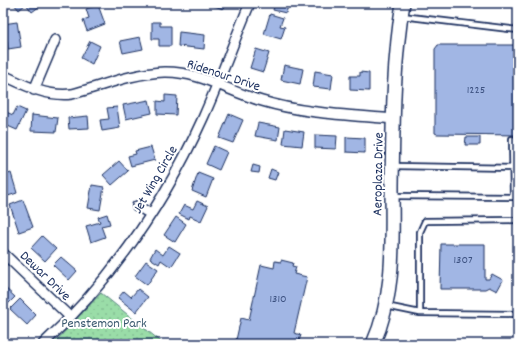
<svg xmlns="http://www.w3.org/2000/svg" width="521" height="347" viewBox="0 0 521 347" font-family="Dekko,sans-serif">
<defs>
<pattern id="park-dots" width="8" height="8" patternUnits="userSpaceOnUse"><rect width="8" height="8" fill="#9adda8"/><path d="M2 2h.1M6 6h.1" fill="none" stroke="#84be93" stroke-width="1.8" stroke-linecap="round"/></pattern>
</defs>
<rect width="100%" height="100%" fill="#fff"/>
<filter id="ink" filterUnits="userSpaceOnUse"><feTurbulence type="fractalNoise" baseFrequency=".025" numOctaves="2"/><feDisplacementMap in="SourceGraphic" scale="8" xChannelSelector="R" yChannelSelector="G"/><feConvolveMatrix kernelMatrix="1 2 1 2 8 2 1 2 1" color-interpolation-filters="sRGB"/></filter>
<g filter="url(#ink)">
<path fill="url(#park-dots)" stroke="#5a8683" d="M101 293 164 344H53Z"/>
<path fill="#a1b6e4" stroke="#1b2f5e" d="M13 3H38L40 6 32 12 26 4 19 10Z
M206 3H225L223 9Z
M275 3H289L286 13 273 10Z
M98 5 105 24 87 31 83 20 89 18 86 9Z
M270 14 283 18 280 26 285 27 281 39 264 34Z
M17 22 21 47 8 49 7 41H3V34H5L3 24Z
M152 22H160V26H171V46H159V39H152Z
M179 32 205 35 204 49 178 46Z
M140 37 143 49 123 53 120 41Z
M90 41 100 46 92 64 81 58Z
M438 45H518V135L437 134 435 133V49Z
M256 49 269 53 263 72 250 68Z
M284 65 303 69 300 84 281 80Z
M315 71 333 74 331 89 313 87Z
M360 72 369 73V91L350 90V76H360Z
M165 95 177 96 176 115 157 114V101L165 102Z
M149 100 152 113 126 119 123 105Z
M17 107 26 111 17 130 3 124 4 111 13 115Z
M117 107 120 128 102 131 100 120 109 119 107 108Z
M229 114 243 120 233 143 219 138Z
M32 115 58 118 56 132 31 131Z
M88 116 89 128 69 129 68 118Z
M258 123 280 127 278 140 255 136Z
M285 129 304 132 302 146 283 144Z
M315 135 337 136 336 149 315 148Z
M346 137 365 138V153L346 152Z
M466 137H480V145H465Z
M214 146 227 152 219 170 206 164Z
M151 147 155 160 131 166 128 156 136 154 135 151Z
M119 161 128 171 112 185 103 175Z
M253 165 260 167 259 173 251 172Z
M271 169 278 172 275 180 268 178Z
M11 173 17 193 5 197 3 191V176Z
M198 173 213 179 206 197 192 191Z
M92 185 104 187 100 210 88 208Z
M23 200 33 227 19 232 10 205Z
M197 201 208 206 201 221 190 216 189 219 179 214 184 205 193 209Z
M107 214 110 224 101 226 105 237 91 242 86 226 100 222 98 217Z
M176 217 186 224 175 242 164 235Z
M42 236 56 249 45 261 31 248Z
M441 244H485V279H489L492 274 503 280 497 291 489 287 485 289H440Z
M169 246 180 253 171 267 161 260 159 264 150 258 155 249 163 255Z
M61 257 77 271 69 280 53 265Z
M281 260 293 263 292 266 296 267 294 274 307 277 294 333 301 335 298 344H242L243 341 236 340 241 318 249 320 261 265 274 268 275 261 281 262Z
M146 261 158 269 147 285 135 276Z
M3 286 15 297 3 309Z
M138 289 148 297 136 312 118 298 124 291 131 297Z
M20 299 36 315 27 325 10 309Z"/>
<g fill="none" stroke-linecap="round" stroke-linejoin="round">
<g stroke="#1b2f5e" stroke-width="8">
<path id="lane" d="M402 16 518 30
M512 139 513 197
M394 166 518 168
M394 196 518 197
M386 306 420 313 518 314
M420 313V232L425 221 518 220"/>
</g>
<g stroke="#1b2f5e" stroke-width="12">
<path id="street" d="M3 75C26 86 47 97 72 94 102 86 133 73 164 72 200 71 229 92 262 101 305 114 350 115 394 119
M34 90 55 40
M137 206 151 214
M3 253 70 317
M43 344C111 281 165 202 203 118 220 80 234 41 250 3"/>
</g>
<g stroke="#1b2f5e" stroke-width="16">
<path id="secondary" d="M373 344C396 293 392 240 392 185 393 125 393 62 403 3"/>
</g>
<use href="#lane" stroke="#fff" stroke-width="4.5"/>
<use href="#street" stroke="#fff" stroke-width="9"/>
<use href="#secondary" stroke="#fff" stroke-width="13"/>
</g>
</g>
<g text-anchor="middle" stroke-width="4" stroke-linejoin="round" paint-order="stroke">
<g font-size="12" fill="#3c5180">
<text x="476" y="93">1225</text>
<text x="463" y="263">1307</text>
<text x="278" y="302">1310</text>
</g>
<g font-size="14" fill="#1b2f5e" stroke="#fff">
<text transform="translate(224 74) rotate(18)" y="5">Ridenour Drive</text>
<text transform="translate(377 174) rotate(-89)" y="5">Aeroplaza Drive</text>
<text transform="translate(154 179) rotate(-60)" y="5">Jet Wing Circle</text>
<text transform="translate(46 275) rotate(44)" y="5">Dewar Drive</text>
</g>
<g font-size="14" fill="#3b5a70" stroke="#fff">
<text x="104" y="327">Penstemon Park</text>
</g>
</g>
<rect width="521" height="347" fill="none" stroke="#fff" stroke-width="16"/>
<rect x="8" y="8" width="505" height="331" fill="none" stroke="#1b2f5e" stroke-width="1.5" filter="url(#ink)"/>
</svg>
